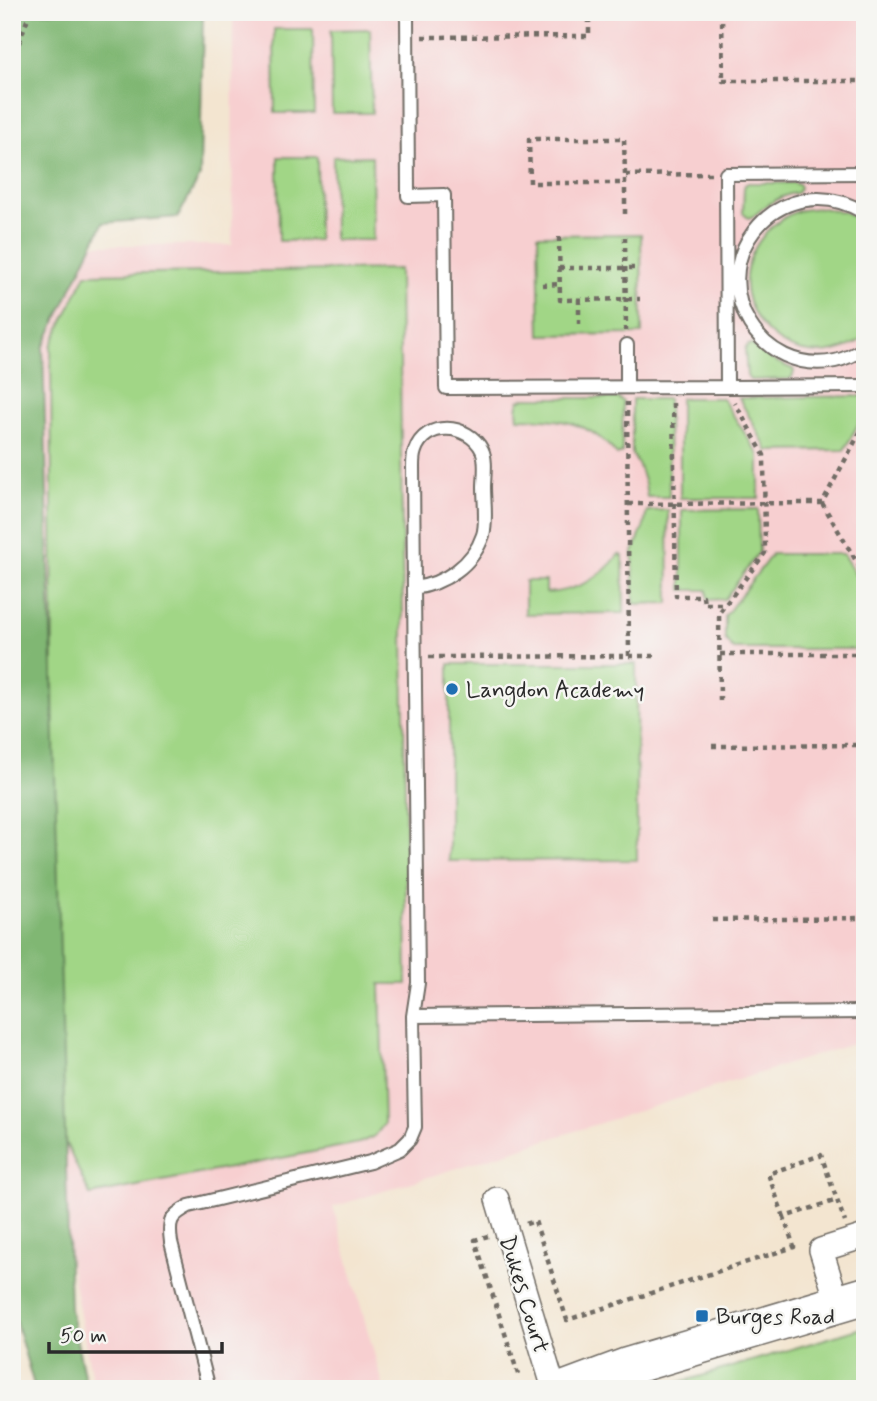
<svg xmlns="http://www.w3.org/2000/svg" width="877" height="1401" viewBox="0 0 877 1401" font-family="Mynerve,sans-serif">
<rect width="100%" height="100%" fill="#f6f6f2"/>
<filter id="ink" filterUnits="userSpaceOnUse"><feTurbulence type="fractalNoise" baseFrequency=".0143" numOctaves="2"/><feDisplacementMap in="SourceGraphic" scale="14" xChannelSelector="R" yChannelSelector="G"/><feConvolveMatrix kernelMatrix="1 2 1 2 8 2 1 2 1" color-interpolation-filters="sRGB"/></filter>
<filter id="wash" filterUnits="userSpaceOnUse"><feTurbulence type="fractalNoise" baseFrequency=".00686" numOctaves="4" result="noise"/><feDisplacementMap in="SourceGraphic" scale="28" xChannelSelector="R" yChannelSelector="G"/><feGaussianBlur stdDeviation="1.57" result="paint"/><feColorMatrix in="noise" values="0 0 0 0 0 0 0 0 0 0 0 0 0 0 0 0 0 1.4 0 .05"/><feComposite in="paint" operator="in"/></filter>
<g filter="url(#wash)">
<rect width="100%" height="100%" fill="#f3e5d0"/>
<path fill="#f7cfd0" d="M233 12H865V1040L333 1207 384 1389H94L51 1161 32 338 77 245H232Z"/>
<path fill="#a1d686" stroke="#668058" stroke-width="2" d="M274 29H313L314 113H275Z
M370 29 372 113H332L331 30Z
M372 156 373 240H334L333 157Z
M278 157H317L318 240 279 241Z
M748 183H794L799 185 800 188 797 193C784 194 773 201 763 208 757 213 755 217 748 218L743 213 744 188 745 185Z
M821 208 845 212 865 223V337C826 366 773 354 752 309 734 271 758 228 795 212 803 209 812 209 821 208Z
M641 234 642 334 540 335 538 235Z
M399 269 407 984H380L384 1124 375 1136 359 1143 90 1195 56 1122 51 346 86 274Z
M751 344 772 360 793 369 794 372 792 377 789 379 750 380 747 376 745 349 748 345Z
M865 396V412L844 450 768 451 739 398Z
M525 398H618L623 402 622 453 617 455C589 420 560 419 518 418L517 409 519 401Z
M680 398H722L759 455V498H680Z
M632 399H668L669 497H647L645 484 639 466 632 454Z
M758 509 759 552 725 599 708 600 707 590H682V510Z
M668 510 669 603 634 604 633 552 644 526 647 511Z
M619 554 623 556 624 613 525 614V581H546V593C577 591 601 579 619 554Z
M772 554H843L865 591V649H733L725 639V616Z
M449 664H636L637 860 449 861Z
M865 1327V1389H658Z"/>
<path fill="#80b773" stroke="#56714f" stroke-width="2" d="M12 12H203L200 176 178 217 103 223 43 348 70 1309 87 1389H35L12 1309Z"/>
</g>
<g filter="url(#ink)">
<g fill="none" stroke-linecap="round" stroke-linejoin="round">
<g stroke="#716c65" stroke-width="16">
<path id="lane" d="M407 12 408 196 444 195 446 388 727 387
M865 173 726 174 727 387 865 386
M865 213C842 199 818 195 793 203 777 208 764 218 754 231 709 290 761 376 835 361 846 359 855 354 865 348
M627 345V387
M413 1016 865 1012
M209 1389 171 1242C168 1221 170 1216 189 1206L370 1162 400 1149 410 1139 415 1127 413 1016 418 983 414 588C444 584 473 565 483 535 487 523 484 501 484 487 484 477 487 460 482 450 468 423 425 420 415 451 413 456 413 462 413 467L414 588"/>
</g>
<g stroke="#716c65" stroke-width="26">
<path id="street" d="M497 1199 554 1389
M838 1304 821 1250 865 1236"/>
</g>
<g stroke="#716c65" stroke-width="40">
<path id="primary" d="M567 1389 626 1367 865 1296"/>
</g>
<path stroke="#716c65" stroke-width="4.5" stroke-dasharray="5 5" stroke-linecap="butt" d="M865 13 722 14 723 81H865
M422 37 589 36V12
M12 62 30 12
M625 175 624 139H529L530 183H625
M625 214V175L711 174
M559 237 560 300 640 299
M625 237 626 331
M559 268H639
M542 285 560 284
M579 299V324
M673 403 676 596H703L704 604H726
M822 503 865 576
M628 504 822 503 865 423
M720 654H865
M629 656H655
M429 657 629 656 627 402
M720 701 719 613 765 553 764 455 735 403
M712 746 865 745
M712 920 865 918
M784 1217 768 1174 821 1155 837 1200
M526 1224 535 1221 567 1320 794 1247 784 1217 837 1200 845 1222
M488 1236 475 1240 518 1374"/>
<use href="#lane" stroke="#fff" stroke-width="12"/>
<use href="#street" stroke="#fff" stroke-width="23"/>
<use href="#primary" stroke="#fff" stroke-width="37"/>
</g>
</g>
<g fill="#1f6fb2" stroke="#f6f6f2" stroke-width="2.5">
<circle cx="452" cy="689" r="7"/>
<rect x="695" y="1309" width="14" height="14" rx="3.5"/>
</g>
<g text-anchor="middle" stroke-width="5" stroke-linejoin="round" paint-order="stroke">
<g font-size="23" fill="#2b2b2b" stroke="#f6f6f2" text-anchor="start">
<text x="466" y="697">Langdon Academy</text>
<text x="716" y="1324">Burges Road</text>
</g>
<g font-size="23" fill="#2b2b2b" stroke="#f6f6f2">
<text transform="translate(525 1294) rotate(73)" y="8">Dukes Court</text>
</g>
</g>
<rect width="877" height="1401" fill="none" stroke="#f6f6f2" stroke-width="42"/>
<path d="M49 1342v10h173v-10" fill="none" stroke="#2b2b2b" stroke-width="3.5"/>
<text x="60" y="1342" font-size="21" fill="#2b2b2b" stroke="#f6f6f2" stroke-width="5" paint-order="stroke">50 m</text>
</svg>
